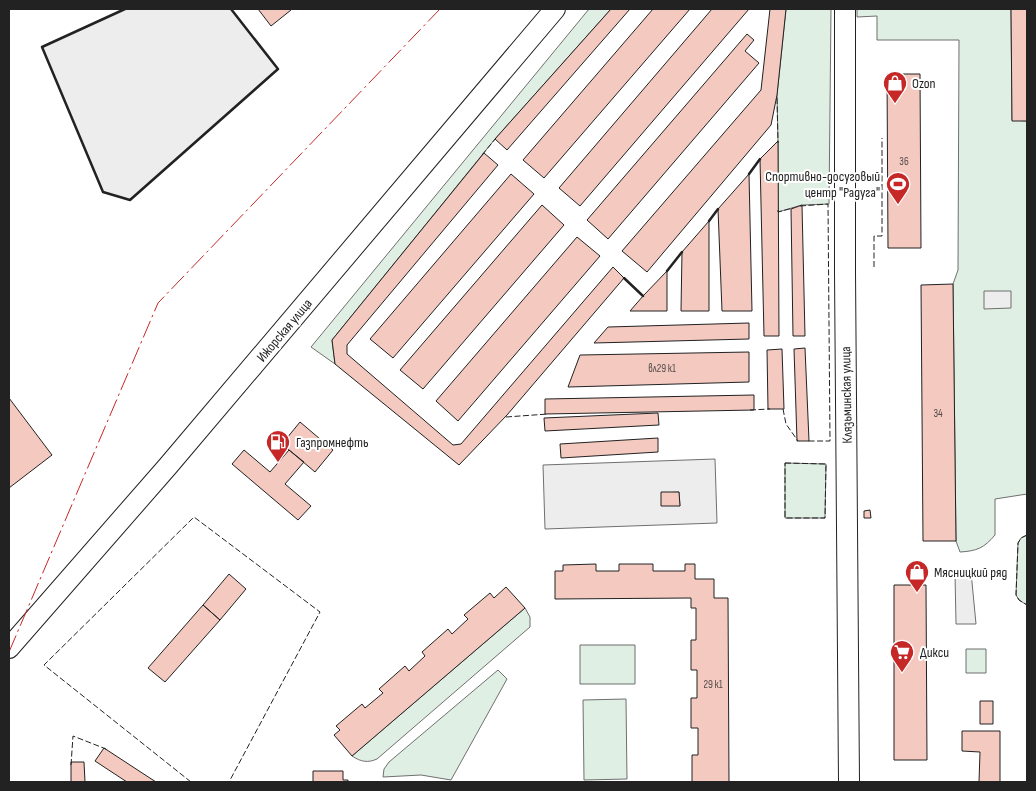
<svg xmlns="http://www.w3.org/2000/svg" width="1036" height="791" viewBox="0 0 1036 791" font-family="'Sofia Sans Condensed',sans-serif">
<rect width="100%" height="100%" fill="#fff"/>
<path fill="#e0efe3" stroke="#6f6f6f" d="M589 9H611L495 139 332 340 335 364 311 347Z
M786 9H831L829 204 802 205 778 212V141L777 95Z
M857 9H1011L1012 120 1027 121V494L995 499V535C984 548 977 551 960 552L956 541 953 284 958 270 959 40H877V16L857 17Z
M785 463 826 464 825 518H785Z
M1027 535V605L1019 600 1016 595 1018 543 1021 538Z
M525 608 530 617V627L377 759C368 763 361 762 352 756Z
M580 645H635V684H580Z
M966 649H986V673H966Z
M498 670 507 679 451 780 421 775 383 777 384 769 389 762Z
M626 699 627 779 584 780 583 700Z"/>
<path fill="#ededed" stroke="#6f6f6f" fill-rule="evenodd" d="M125 9H231L278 69 130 200 103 192 42 47Z
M984 291H1011V308L984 309Z
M715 459 717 523 545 529 543 465ZM679 492 680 506 661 493Z
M971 572 976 624H956L955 573Z"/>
<path fill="#f3c9c0" stroke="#222" d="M258 9H290L291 10 271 26Z
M611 9H630L507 150 495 139Z
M653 9H690L544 178 523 160Z
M712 9H749L580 206 559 188Z
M770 9H786L777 95 771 125 647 272 622 251 761 90Z
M1011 9H1027V121H1012Z
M747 34 754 40 745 51 759 63 608 239 587 220Z
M887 74H920L921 248H888Z
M778 141 779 336H764L760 159Z
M484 153 498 165 347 345V354L453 445 461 444 613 267 624 278 507 415 459 465 335 364 332 340Z
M511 174 534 194 393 358 370 339Z
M749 174 752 311H722L718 209Z
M542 205 564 225 423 389 400 370Z
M802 205 805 336H793L791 209Z
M709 221V311H681L682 252Z
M577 237 600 256 458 421 436 401Z
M667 271V311H630L643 296Z
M953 284 956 541H923L921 285Z
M749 323V339L594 343 608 327Z
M805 348 809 441H797L794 349Z
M782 349 784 409H768L767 350Z
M749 352V382L568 387 580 355Z
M754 395V410L545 414V399Z
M9 398 52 455 9 488Z
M658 413 659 425 545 431 544 418Z
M300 422 333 450 315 472 282 444Z
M658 438V452L561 458 560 444Z
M244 450 270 472 289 450 304 462 285 484 311 506 298 520 232 464Z
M661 492H679L680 506H661Z
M870 510 871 518H864V511Z
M596 564V571H619V564H653V571H685V564H695V579H714V598H728L729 782H692V755H698V728H691V698H697V670H691V640H696V608H691V598L555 599V571H563V565Z
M229 574 246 589 220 620 203 605Z
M894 585H926L927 760H894Z
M506 587 525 608 352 756 334 735 340 730 336 726 362 704 365 708 383 693 379 689 405 666 409 671 425 656 422 652 448 629 452 634 468 619 464 615 490 593 494 598Z
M203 605 220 620 165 682 148 668Z
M980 701H993V724H980Z
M962 731H1000V782H979L980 752 962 751Z
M104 748 156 782H127L95 761Z
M71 762H84L85 782H71Z
M313 771H343V780H348V782H313Z"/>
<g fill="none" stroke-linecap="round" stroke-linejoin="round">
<g stroke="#222" stroke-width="22">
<path id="secondary" d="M845 9V273L849 782
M9 648 168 466 555 9"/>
</g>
<use href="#secondary" stroke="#fff" stroke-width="20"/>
<path stroke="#222" stroke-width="1" stroke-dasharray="6 2.5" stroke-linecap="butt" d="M777 98 778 143
M482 155 496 138
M800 206 828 204 830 441H806
M778 210V212L793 208
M874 267V236H882V138
M783 409 786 424 798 441
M750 410 770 409
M506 417 548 414
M785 463 826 464 825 518H785Z
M1027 535 1021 538 1018 543 1016 595 1019 600 1027 605
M71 765 73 736 106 749
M191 782 44 665 194 517 320 612 229 782"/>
<path stroke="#222" stroke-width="2.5" d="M125 9 42 47 103 192 130 200 278 69 231 9
M749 174 760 159
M709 221 718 209
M667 271 682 252
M624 278 643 296"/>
<path stroke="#c62828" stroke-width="1" stroke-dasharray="18 4 2.5 4" stroke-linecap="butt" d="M9 652 158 303 440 9"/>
</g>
<defs>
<g id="shop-pin" transform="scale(1.25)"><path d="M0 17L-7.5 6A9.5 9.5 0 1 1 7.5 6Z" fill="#c62828" stroke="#fff"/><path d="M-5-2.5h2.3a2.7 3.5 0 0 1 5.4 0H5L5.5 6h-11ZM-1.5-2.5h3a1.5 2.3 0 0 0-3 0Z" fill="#fff"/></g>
<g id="stadium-pin" transform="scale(1.25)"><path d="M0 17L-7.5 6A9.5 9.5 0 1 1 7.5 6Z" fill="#c62828" stroke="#fff"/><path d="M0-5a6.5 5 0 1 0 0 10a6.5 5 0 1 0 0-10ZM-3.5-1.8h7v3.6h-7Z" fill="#fff"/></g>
<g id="fuel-pin" transform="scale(1.25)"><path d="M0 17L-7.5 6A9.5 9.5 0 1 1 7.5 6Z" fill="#c62828" stroke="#fff"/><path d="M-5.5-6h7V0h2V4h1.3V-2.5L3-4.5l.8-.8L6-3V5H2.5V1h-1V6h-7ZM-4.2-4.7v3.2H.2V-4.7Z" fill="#fff"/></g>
<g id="supermarket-pin" transform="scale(1.25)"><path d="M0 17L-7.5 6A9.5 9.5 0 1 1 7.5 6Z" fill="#c62828" stroke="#fff"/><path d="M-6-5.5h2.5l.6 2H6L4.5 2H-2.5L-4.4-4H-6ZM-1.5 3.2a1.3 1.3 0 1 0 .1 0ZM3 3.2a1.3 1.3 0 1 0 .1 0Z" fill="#fff"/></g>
</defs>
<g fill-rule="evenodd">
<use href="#shop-pin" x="895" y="83"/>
<use href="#stadium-pin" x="898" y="184"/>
<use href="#fuel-pin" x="278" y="442"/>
<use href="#shop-pin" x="917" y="572"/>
<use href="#supermarket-pin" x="902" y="652"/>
</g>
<g text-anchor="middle" stroke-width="4" stroke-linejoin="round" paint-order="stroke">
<g font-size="11" fill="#564c4a">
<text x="904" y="165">36</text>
<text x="662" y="372">вл29 к1</text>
<text x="938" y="417">34</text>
<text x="713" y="688">29 к1</text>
</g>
<g font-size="14" fill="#222" stroke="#fff" text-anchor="start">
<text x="912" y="88">Ozon</text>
<text x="880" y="181" text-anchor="end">Спортивно-досуговый<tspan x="880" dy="16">центр "Радуга"</tspan></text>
<text x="296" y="447">Газпромнефть</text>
<text x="934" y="577">Мясницкий ряд</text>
<text x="920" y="657">Дикси</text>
</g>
<g font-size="14" fill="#222" stroke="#fff">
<text transform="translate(284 330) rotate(-50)" y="5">Ижорская улица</text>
<text transform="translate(846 395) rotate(-91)" y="5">Клязьминская улица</text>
</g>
</g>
<rect width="1036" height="791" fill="none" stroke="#222222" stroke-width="20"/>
</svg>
